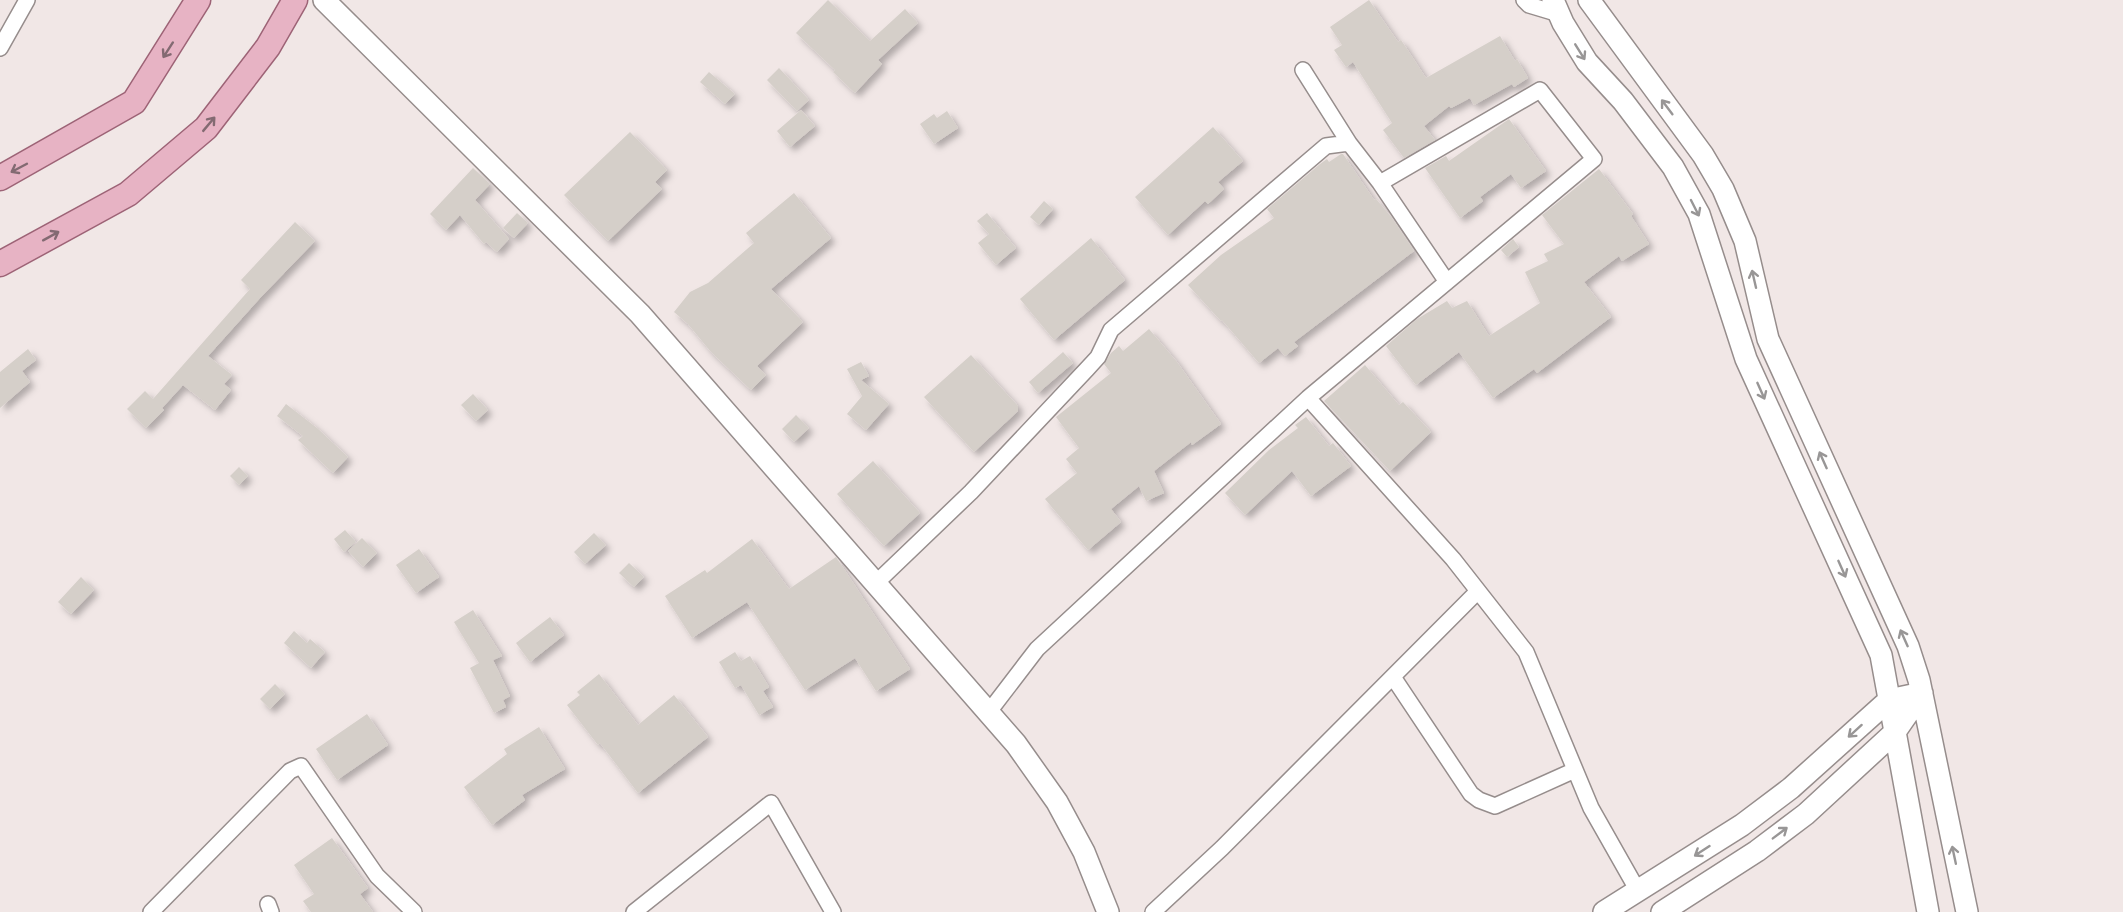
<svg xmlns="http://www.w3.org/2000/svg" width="2123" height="912" viewBox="0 0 2123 912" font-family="Raleway,sans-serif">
<defs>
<filter id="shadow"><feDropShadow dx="4.5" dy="4.5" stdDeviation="3" flood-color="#0004"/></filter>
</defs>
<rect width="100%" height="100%" fill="#f1e7e6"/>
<path fill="#d5cfc9" filter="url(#shadow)" d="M828 0 870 41 905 9 918 23 878 60 882 64 855 93 833 72 835 70 796 33Z
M1369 0 1398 42 1401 40 1426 78 1500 36 1515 61 1517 59 1528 78 1514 87 1512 84 1474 105 1470 98 1451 108 1449 106 1424 126 1435 140 1404 158 1383 130 1392 123 1353 62 1346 67 1334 50 1342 45 1330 27Z
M779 68 809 100 797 111 767 80Z
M709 72 735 94 725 104 700 82Z
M801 110 815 126 790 147 777 131Z
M947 111 958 128 934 144 920 124 934 114 937 118Z
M1509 119 1546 171 1521 188 1511 174 1480 197 1483 201 1460 218 1425 168 1446 156 1449 161Z
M1213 127 1243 161 1218 182 1224 189 1208 204 1205 201 1168 235 1135 197Z
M630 132 667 170 655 182 662 189 608 241 564 195Z
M1341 154H1343L1374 200 1376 199 1392 218 1414 251 1294 342 1298 346 1285 356 1278 348 1259 363 1222 320 1221 321 1188 285 1221 255 1274 218 1267 209 1320 164 1327 159 1329 162Z
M473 168 490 184 475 200 509 239 497 252 486 242 484 244 460 215 446 230 430 214Z
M1599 169 1633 214 1631 216 1649 244 1622 261 1619 256 1584 282 1611 317 1537 373 1534 369 1493 398 1459 352 1416 385 1386 346 1417 319 1447 301 1452 308 1467 301 1489 336 1540 303 1525 272 1548 261 1544 254 1564 244 1542 215Z
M794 193 831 238 771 289 803 322 757 366 766 375 751 390 711 352 688 324 674 312 690 292 708 283 754 243 746 233Z
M1044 201 1053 209 1039 225 1030 217Z
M517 213 528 223 514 238 503 228Z
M987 213 1016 248 996 265 978 243 989 234 977 221Z
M295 222 315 241 260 298 208 356 232 375 224 384 231 390 215 410 183 385 162 408 164 410 146 428 127 409 145 391 153 399 250 289 241 280Z
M1091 238 1125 280 1054 340 1020 299Z
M1513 239 1519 247 1507 257 1501 250Z
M1149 329 1177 362 1221 424 1192 445 1191 442 1154 471 1164 493 1146 501 1139 486 1111 509 1121 522 1088 550 1045 499 1077 473 1066 459 1079 448 1056 417 1111 373 1104 364 1111 353 1119 346 1123 351Z
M28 349 36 360 22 371 30 382 0 408V372Z
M1063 352 1073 363 1038 393 1029 382Z
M971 355 1018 406V411L974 452 924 397Z
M861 362 869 376 861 380 889 404 866 430 847 414 862 396 847 369Z
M1365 365 1399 405 1403 402 1431 432 1390 471 1324 401Z
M473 394 488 410 476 421 461 405Z
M286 404 317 428 348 457 333 473 298 440 303 436 277 416Z
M796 415 809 428 794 442 782 429Z
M1306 417 1329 446 1333 443 1351 466 1311 496 1292 471 1245 515 1225 493 1269 450 1298 428 1295 425Z
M873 461 920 513 884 546 837 494Z
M239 467 248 476 239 485 230 476Z
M345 530 356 542 344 552 334 539Z
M594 533 606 545 585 564 574 552Z
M362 538 377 553 363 567 348 551Z
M752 539 789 589 836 557 910 669 876 691 855 658 805 690 747 602 692 638 665 596 705 570 707 573Z
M419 549 439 577 416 593 396 565Z
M629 563 644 577 634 587 619 573Z
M81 577 94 590 71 614 58 602Z
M473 610 502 656 493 660 510 696 503 700 506 707 494 713 470 668 479 663 454 622Z
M550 617 564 635 530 662 516 643Z
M294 631 307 643 310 639 325 652 311 668 284 643Z
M735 652 741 661 750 656 769 687 763 691 773 707 759 715 741 685 735 688 719 662Z
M599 674 638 725 674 695 708 737 638 793 600 743 598 745 567 705 580 695 577 692Z
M275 684 285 694 270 709 260 699Z
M367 714 388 745 337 780 316 749Z
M539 727 565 769 522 795 525 800 492 825 464 787 507 754 504 749Z
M332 838 368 888 360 894 373 912H311L303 901 314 894 294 865Z"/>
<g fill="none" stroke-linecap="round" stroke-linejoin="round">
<g stroke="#968d8c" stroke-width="18">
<path id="street" d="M1524 0 1529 5 1559 14
M0 48 27 0
M1303 70 1349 143
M1380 183 1447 282
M876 583 971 492 1087 369 1098 357 1111 330 1326 146 1349 143 1380 183 1540 90 1594 159 1308 398 1453 559 1526 652 1591 808 1638 891
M1393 677 1471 794 1479 800 1495 806 1575 770
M988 713 1037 649 1308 398
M268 904 271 912
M151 912 290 771 301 766 377 876 414 912
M634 912 771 803 833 912
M1153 912 1222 848 1478 591"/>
</g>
<g stroke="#968d8c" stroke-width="24">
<path id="secondary" d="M324 0 640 314 1016 744 1057 802 1084 852 1108 912
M1553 0 1563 23 1587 62 1623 101 1673 167 1699 214 1746 359 1881 655 1928 912
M1589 0 1703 155 1723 189 1745 241 1768 339 1908 646 1919 680 1967 912
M1604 912 1742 825 1791 788 1889 700 1922 693
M1662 912 1757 851 1806 814 1895 732 1922 693"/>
</g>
<g stroke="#9d6376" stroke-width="27">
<path id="primary" d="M0 178 134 102 198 0
M0 264 128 194 206 128 268 47 295 0"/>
</g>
<use href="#street" stroke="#fff" stroke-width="15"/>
<use href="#secondary" stroke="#fff" stroke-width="21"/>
<use href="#primary" stroke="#e7b3c4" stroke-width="24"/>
</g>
<defs><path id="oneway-shaft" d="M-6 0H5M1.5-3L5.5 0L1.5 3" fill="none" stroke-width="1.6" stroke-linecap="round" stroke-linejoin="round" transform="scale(1.5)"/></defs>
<g stroke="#836a72">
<use href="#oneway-shaft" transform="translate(168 50) rotate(123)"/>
<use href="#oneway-shaft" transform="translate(209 124) rotate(-50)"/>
<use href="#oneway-shaft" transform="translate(19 168) rotate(152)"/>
<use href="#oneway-shaft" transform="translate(51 236) rotate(-29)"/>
</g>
<g stroke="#989696">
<use href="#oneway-shaft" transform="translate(1580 52) rotate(58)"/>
<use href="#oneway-shaft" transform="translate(1667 107) rotate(-127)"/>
<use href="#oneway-shaft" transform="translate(1695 208) rotate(63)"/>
<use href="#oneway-shaft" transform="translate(1754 279) rotate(-103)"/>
<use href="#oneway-shaft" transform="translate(1761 391) rotate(66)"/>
<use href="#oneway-shaft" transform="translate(1823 460) rotate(-114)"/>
<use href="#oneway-shaft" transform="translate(1842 569) rotate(66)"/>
<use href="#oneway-shaft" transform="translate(1904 638) rotate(-114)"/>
<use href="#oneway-shaft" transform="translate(1855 731) rotate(138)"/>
<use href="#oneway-shaft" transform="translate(1780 833) rotate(-37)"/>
<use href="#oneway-shaft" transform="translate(1702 851) rotate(147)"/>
<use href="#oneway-shaft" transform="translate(1954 855) rotate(-102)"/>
</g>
</svg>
